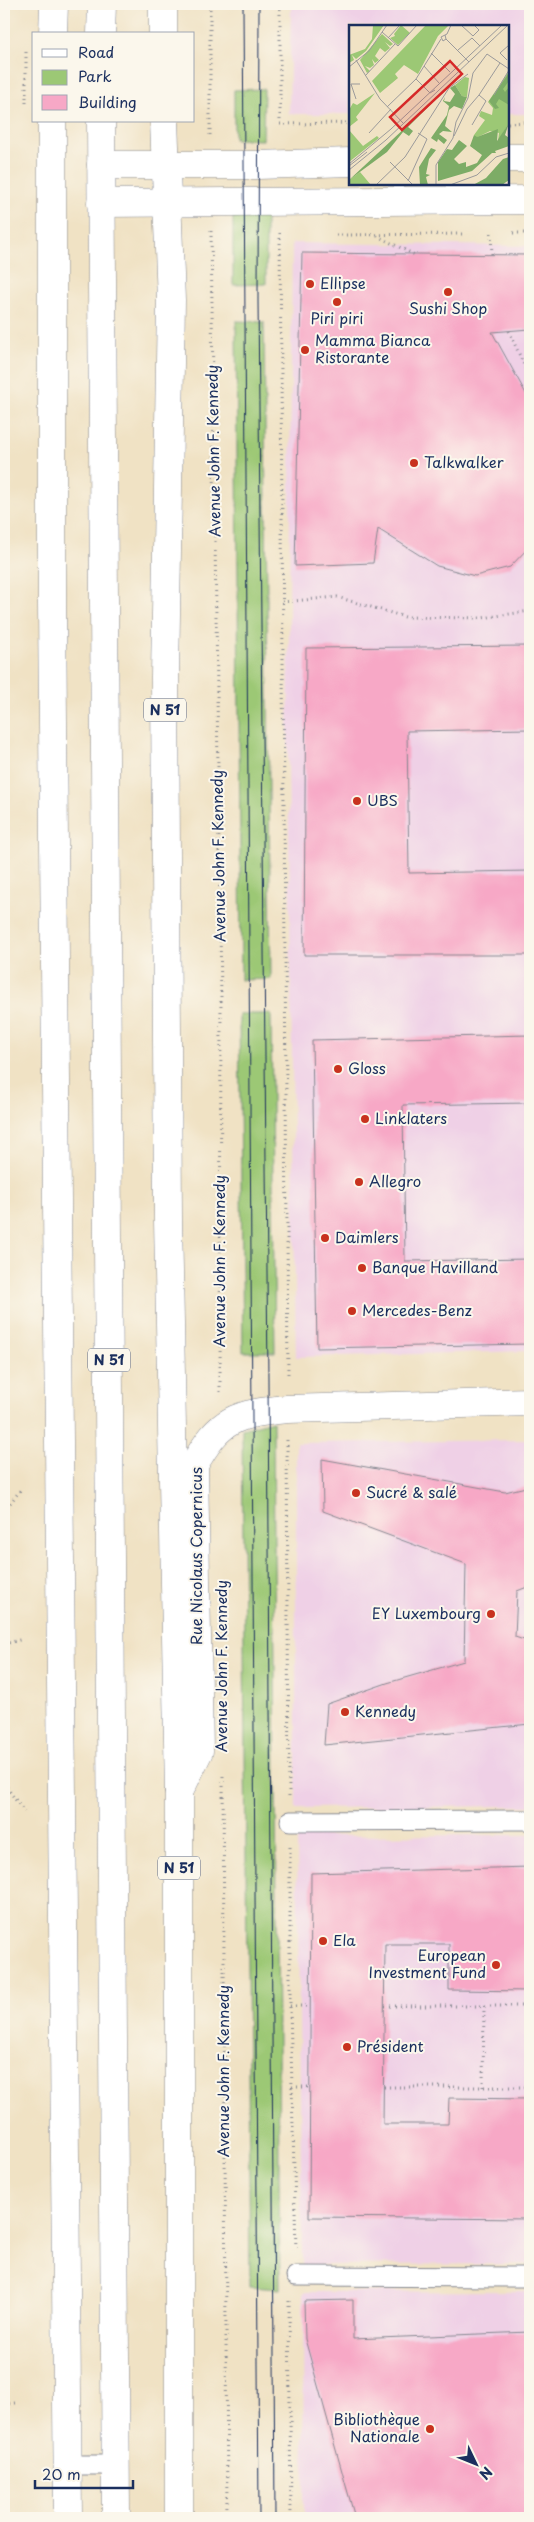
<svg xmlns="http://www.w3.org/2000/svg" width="534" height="2522" viewBox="0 0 534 2522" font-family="'Playpen Sans',sans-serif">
<rect width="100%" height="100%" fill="#fbf7ec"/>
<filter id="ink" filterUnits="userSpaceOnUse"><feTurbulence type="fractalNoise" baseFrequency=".02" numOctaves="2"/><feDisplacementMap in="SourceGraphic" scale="10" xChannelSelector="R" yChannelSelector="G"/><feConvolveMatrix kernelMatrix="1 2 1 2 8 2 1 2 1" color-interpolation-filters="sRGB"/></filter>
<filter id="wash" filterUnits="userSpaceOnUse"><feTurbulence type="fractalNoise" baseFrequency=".0096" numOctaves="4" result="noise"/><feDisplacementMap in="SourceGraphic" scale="20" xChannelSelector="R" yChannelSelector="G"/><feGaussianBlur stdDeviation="1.12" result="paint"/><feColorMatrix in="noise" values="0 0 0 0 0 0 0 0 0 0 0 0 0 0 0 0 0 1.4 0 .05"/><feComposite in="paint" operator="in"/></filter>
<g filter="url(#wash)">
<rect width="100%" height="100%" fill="#f0e2c4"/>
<path fill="#efd0e6" d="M291 4H530V114H508V26H350V114H289Z
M292 243 530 246V1351L296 1357 288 758Z
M530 1440V1806L296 1808V1443Z
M530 1835V2264L302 2265 297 1836Z
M530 2291V2518H304L303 2292Z"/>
<path fill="#9cc875" stroke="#5c7c6a" d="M264 89 263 140 234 139V90Z
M233 214 266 216V284L233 285Z
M236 321 264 322 271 979 241 980Z
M239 1014H271L275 1352H243Z
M273 1421 280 2289 250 2287 242 1429Z"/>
<g id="blocks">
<path fill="#f7a8c6" d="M302 253 530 255V329L492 332 530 401V546L510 567 475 576 437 566 378 529 373 563 295 566Z
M530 646V729L407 731 409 873 530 871V955H304L306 648Z
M530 1035V1103L403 1105 405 1261 530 1259V1344L317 1348 312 1040Z
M322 1459 505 1492 530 1486V1586L517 1591 515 1637 530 1642V1724L324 1745 327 1704 387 1683 464 1661 466 1564 323 1511Z
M530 1867V1991L449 1990V1944H385L383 2124H448L449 2098 530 2099V2219L309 2217 311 1873Z
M353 2300V2339L530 2332V2518H355L305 2339 304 2301Z"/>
</g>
</g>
<g filter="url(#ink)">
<use href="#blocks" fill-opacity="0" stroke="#868891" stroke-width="1"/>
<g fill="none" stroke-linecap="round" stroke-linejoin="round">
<g stroke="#868891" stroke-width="21">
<path id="service" d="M290 1821 530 1820
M296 2276 530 2277
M68 2465H116"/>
</g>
<g stroke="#868891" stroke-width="29">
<path id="minor" d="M53 34 54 4
M52 121V603L68 2518
M179 1792 199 1751 194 1465C220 1418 236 1414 287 1409L530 1402"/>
</g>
<g stroke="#868891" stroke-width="29">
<path id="tertiary" d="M508 158H530
M101 165H258L350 162
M101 203 530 200"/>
</g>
<g stroke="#868891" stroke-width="29">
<path id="primary" d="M101 34 102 4
M163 34V4
M101 121 116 2518
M164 121 171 300 165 677 168 1219 179 1792V2518"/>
</g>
<path stroke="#868891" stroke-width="3" stroke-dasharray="1 4" stroke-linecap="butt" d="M210 4V135
M280 4V124L350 123
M26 103V49
M508 123 530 122
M211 231 221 999 220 1393
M280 233 288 1378
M491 233 492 255
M513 233H530
M336 235 465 234
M377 236 415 255
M509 331 530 379
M282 602 337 597 405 617 482 618 530 611
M287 1440 289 1796
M4 1511 22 1488
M4 1644 23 1639
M223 1776 227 2518
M4 1783 24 1812
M290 1847V2006L296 2251
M290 2006H310
M385 2006H530
M292 2087H310
M384 2087H530
M483 2087 484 2006
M289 2301 291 2518
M4 2404 15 2403"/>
<use href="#service" stroke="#fff" stroke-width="19"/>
<use href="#minor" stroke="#fff" stroke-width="28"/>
<use href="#tertiary" stroke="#fff" stroke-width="28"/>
<use href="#primary" stroke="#fff" stroke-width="28"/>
<path stroke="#1b2f5e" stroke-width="1" d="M243 4 259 2518
M259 4 258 299 268 1379 275 2518"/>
</g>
</g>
<g fill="#c8321e" stroke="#fbf7ec" stroke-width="2">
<circle cx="310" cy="284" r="5"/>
<circle cx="448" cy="292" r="5"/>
<circle cx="337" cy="302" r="5"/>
<circle cx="305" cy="350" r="5"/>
<circle cx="414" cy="463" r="5"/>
<circle cx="357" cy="801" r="5"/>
<circle cx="338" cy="1069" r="5"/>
<circle cx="365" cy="1119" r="5"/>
<circle cx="359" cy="1182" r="5"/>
<circle cx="325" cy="1238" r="5"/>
<circle cx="362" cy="1268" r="5"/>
<circle cx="352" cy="1311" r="5"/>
<circle cx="356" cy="1493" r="5"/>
<circle cx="491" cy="1614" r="5"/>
<circle cx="345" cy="1712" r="5"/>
<circle cx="323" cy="1941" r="5"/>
<circle cx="496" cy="1965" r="5"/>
<circle cx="347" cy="2047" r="5"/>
<circle cx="430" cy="2429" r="5"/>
</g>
<g text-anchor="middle" stroke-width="4" stroke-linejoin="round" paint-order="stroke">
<g fill="#fbf7ec" stroke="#5e6b89" stroke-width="1">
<rect x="144" y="698.5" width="42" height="23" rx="4"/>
<rect x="88" y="1348.5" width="42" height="23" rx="4"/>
<rect x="158" y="1856.5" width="42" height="23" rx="4"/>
</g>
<g font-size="14" font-weight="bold" fill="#1b2f5e">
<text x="165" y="715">N 51</text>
<text x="109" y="1365">N 51</text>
<text x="179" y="1873">N 51</text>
</g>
<g font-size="15" fill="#1b2f5e" stroke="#fbf7ec" text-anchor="start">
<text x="320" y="289">Ellipse</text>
<text x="448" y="314" text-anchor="middle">Sushi Shop</text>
<text x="337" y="324" text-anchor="middle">Piri piri</text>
<text x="315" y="346">Mamma Bianca<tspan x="315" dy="17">Ristorante</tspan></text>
<text x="424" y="468">Talkwalker</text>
<text x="367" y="806">UBS</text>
<text x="348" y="1074">Gloss</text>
<text x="375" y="1124">Linklaters</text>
<text x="369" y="1187">Allegro</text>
<text x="335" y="1243">Daimlers</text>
<text x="372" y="1273">Banque Havilland</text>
<text x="362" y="1316">Mercedes-Benz</text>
<text x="366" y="1498">Sucré &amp; salé</text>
<text x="481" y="1619" text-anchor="end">EY Luxembourg</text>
<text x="355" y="1717">Kennedy</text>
<text x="333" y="1946">Ela</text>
<text x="486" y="1961" text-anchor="end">European<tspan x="486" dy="17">Investment Fund</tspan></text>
<text x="357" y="2052">Président</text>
<text x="420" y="2425" text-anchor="end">Bibliothèque<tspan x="420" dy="17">Nationale</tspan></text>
</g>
<g font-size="15" fill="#1b2f5e" stroke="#fbf7ec">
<text transform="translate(214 451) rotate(-91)" y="5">Avenue John F. Kennedy</text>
<text transform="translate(219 856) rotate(-91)" y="5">Avenue John F. Kennedy</text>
<text transform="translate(220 1261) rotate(-90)" y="5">Avenue John F. Kennedy</text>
<text transform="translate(197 1556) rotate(-90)" y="5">Rue Nicolaus Copernicus</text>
<text transform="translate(222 1666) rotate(-90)" y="5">Avenue John F. Kennedy</text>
<text transform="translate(224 2071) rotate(-90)" y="5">Avenue John F. Kennedy</text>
</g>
</g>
<g transform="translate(349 25)">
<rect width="160" height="160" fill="#f0e2c4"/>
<path d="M24 0H35L17 26 7 34 3 30 5 35 0 38V30L16 24 23 14ZM52 0 61 8 49 20 41 13 46 11 45 9ZM33 9 44 19 41 21 36 17 41 23 36 27 31 23 26 31 30 35 26 38 23 34 25 40 21 43 16 41 21 46 18 48 11 35ZM160 46V98L149 116 150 108 141 106 127 113 125 110 136 95 130 91 132 86 143 90 144 83 139 77ZM116 52 120 53 118 72 113 71 106 60ZM11 147 22 160H0V155Z" fill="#9cc875"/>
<path d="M160 48V56L154 64 156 67 160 62V80L150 74 147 79 150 83 146 84 140 76ZM106 60 113 71 118 72 113 84 105 81 100 85 96 101 103 107 94 106 90 109 98 115 95 119 89 114 88 117 82 113 98 90 100 81 94 76 96 72 95 76 101 77 106 69 101 63ZM87 74 59 102 64 106 60 111 54 107 38 127 0 155ZM160 98 156 110 160 113V121L146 126 147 128H143L123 146 89 156V137L98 124 103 125 110 115 118 121 105 134 110 139 117 137V142L128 138 133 130 121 121 125 110 128 112 149 104 148 116ZM82 123 87 125 80 134 77 149 81 150 77 152 79 160H71L70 142ZM160 132V155L153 160H124L137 153 154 134Z" fill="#7dac66"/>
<path d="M77 0H100L89 11 69 49 55 40 46 49 49 53 31 68 23 56ZM26 68 7 92 9 95 0 102V85L4 78 8 80ZM0 105 14 121 28 111 30 113 0 137Z" fill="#9cc875"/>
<path fill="none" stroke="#9b9a9b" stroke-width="1" d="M112 0 124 11 130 5 125 0M33 7 49 21 68 0M96 10 97 14 94 16 92 12 98 9 102 0M39 13 51 0M97 14 120 37M109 25 123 13 131 21M82 28 101 47M7 35 31 74 55 99M158 35 151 28 160 20M75 41 90 58M0 42 20 26 38 0M16 51 46 19M67 54 81 68 86 65M145 70 160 45M7 74 2 59H11M38 82 67 54 92 14M123 100 137 76 130 70M20 108 42 84M105 111 118 84 130 70 151 38M41 137 64 160M0 139 42 104 153 0M0 141 18 127M0 145 37 115 159 0M59 156 78 114 69 108M27 160 56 132 100 63 119 49M87 160V140L104 113 107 97 119 73 124 48 138 29 160 44M101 160 128 150 147 132 160 128"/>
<path fill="#d62828" fill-opacity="0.15" stroke="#d62828" stroke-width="2.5" d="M101 36 113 49 53 105 41 92Z"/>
<rect width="160" height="160" fill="none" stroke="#1b2f5e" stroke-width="2.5"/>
</g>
<rect width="534" height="2522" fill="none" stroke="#fbf7ec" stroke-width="20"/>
<rect x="32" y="32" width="162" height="90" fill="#fbf7ec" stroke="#a1a7b3"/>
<rect x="42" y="49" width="25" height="8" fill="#ffffff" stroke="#a1a7b3"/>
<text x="78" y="58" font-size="15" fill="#1b2f5e">Road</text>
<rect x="42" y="70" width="25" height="15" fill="#9cc875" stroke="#a1a7b3"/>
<text x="78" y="82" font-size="15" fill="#1b2f5e">Park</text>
<rect x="42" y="95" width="25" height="15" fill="#f7a8c6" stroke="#a1a7b3"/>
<text x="78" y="108" font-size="15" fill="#1b2f5e">Building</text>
<g transform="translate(476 2464) rotate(133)" stroke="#fbf7ec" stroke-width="4" paint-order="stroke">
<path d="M0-4L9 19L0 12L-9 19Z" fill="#1b2f5e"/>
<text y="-8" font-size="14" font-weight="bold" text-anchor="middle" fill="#1b2f5e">N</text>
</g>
<path d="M35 2480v8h98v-8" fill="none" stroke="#1b2f5e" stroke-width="2.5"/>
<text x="42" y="2480" font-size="15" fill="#1b2f5e" stroke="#fbf7ec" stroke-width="4" paint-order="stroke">20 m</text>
</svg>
